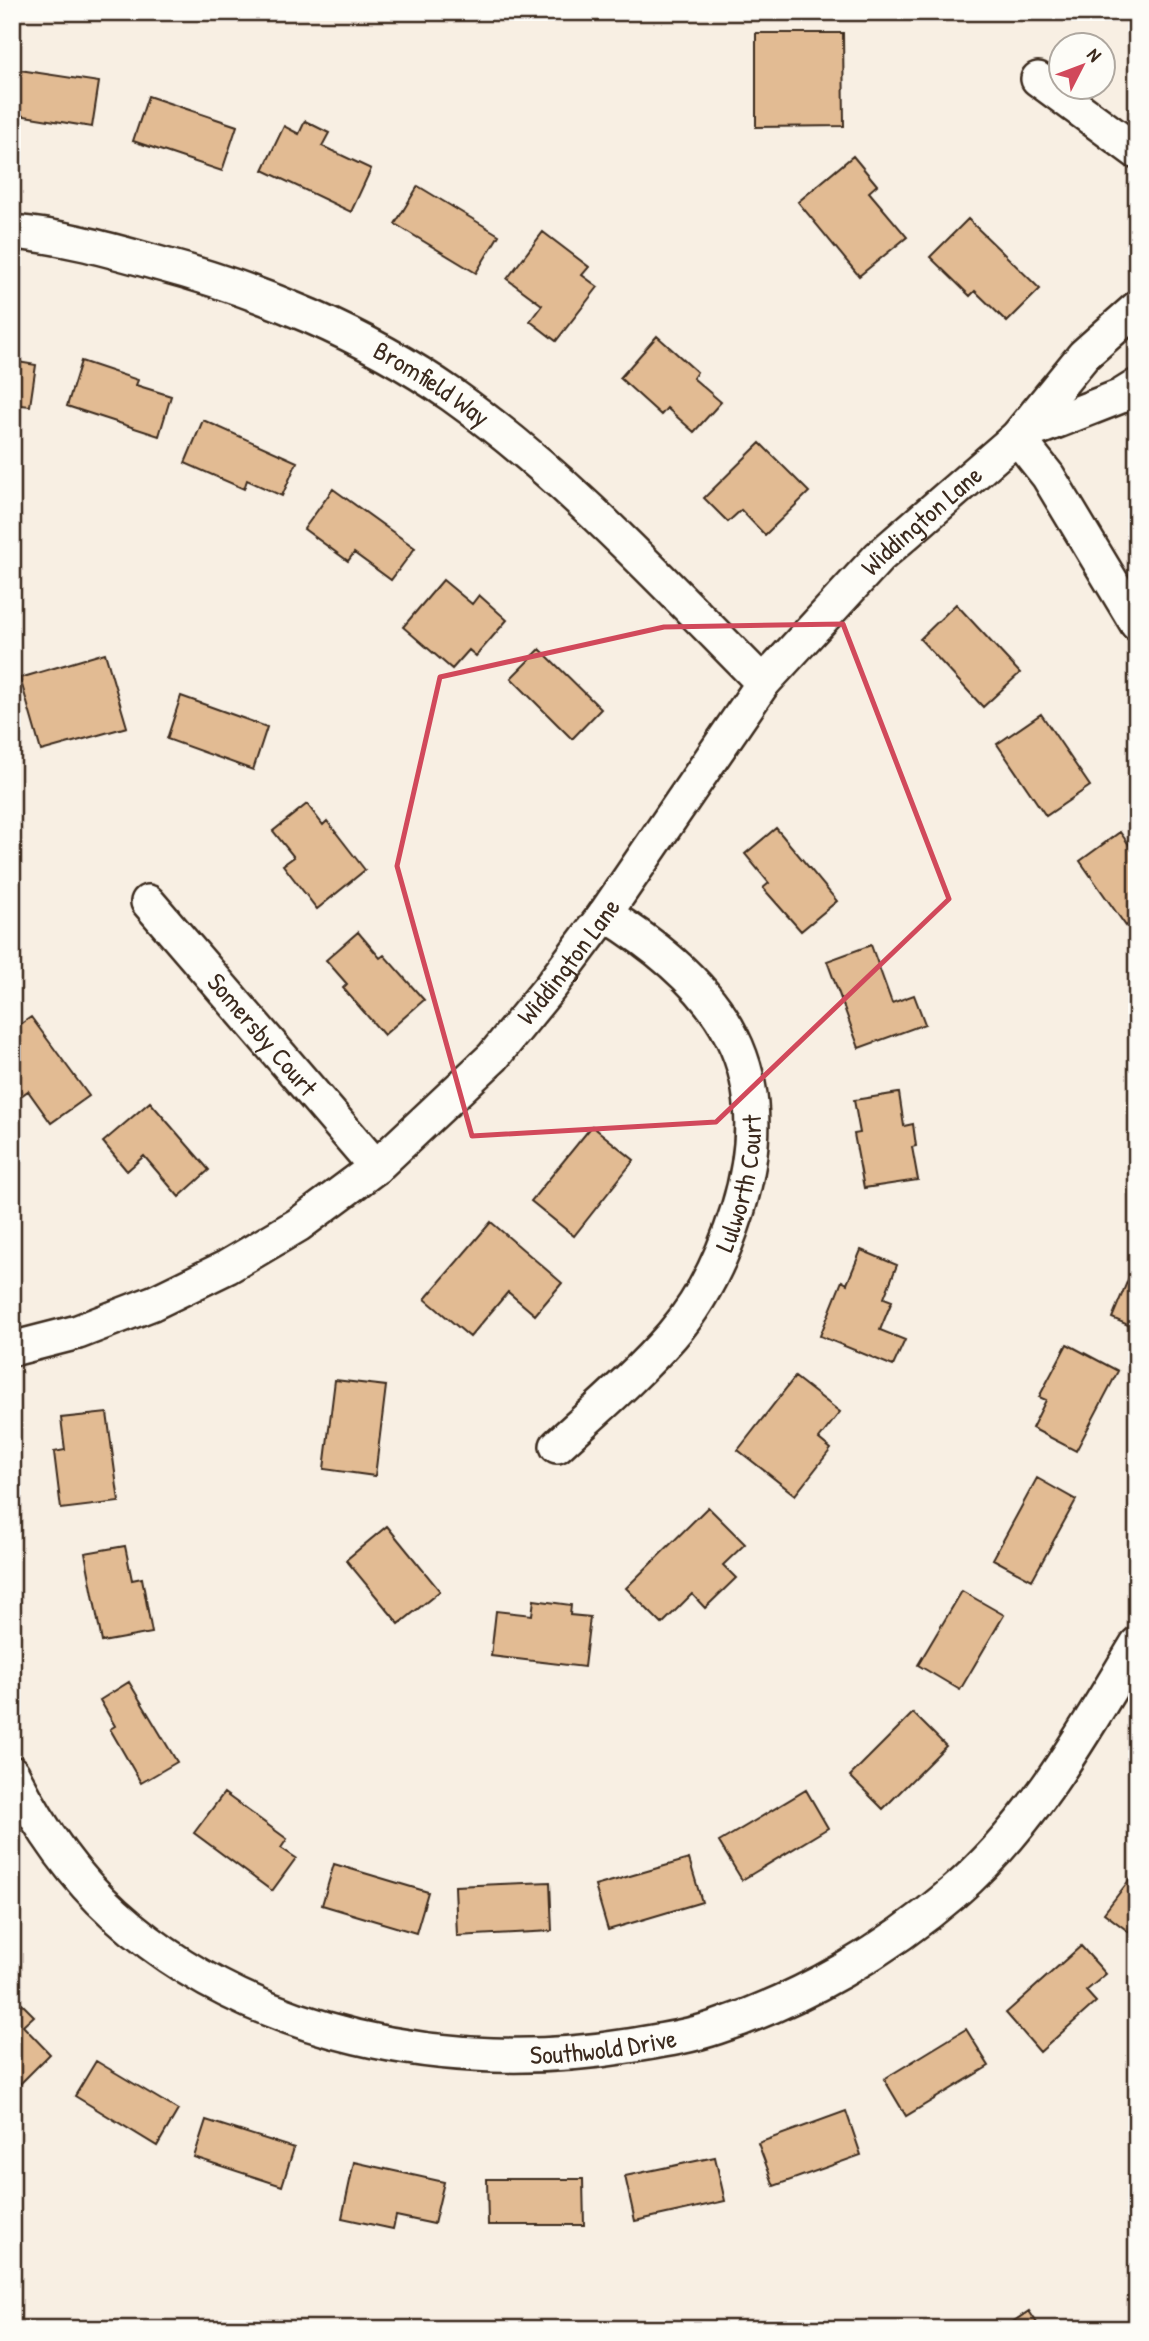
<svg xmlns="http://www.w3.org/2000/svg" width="1149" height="2341" viewBox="0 0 1149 2341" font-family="'Patrick Hand',sans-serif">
<rect width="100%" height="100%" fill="#f8efe3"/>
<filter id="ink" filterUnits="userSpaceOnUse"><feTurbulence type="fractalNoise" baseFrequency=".0143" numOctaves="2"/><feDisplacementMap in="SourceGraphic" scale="14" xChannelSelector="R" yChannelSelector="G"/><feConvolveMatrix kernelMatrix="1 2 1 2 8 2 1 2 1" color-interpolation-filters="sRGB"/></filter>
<g filter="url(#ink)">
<path fill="#e2bb93" stroke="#3b2a1e" stroke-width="2" d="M756 33H843L844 126 756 127Z
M13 69 99 82 92 127 12 114Z
M148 96 237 126 222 171 133 141Z
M305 121 329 133 322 146 371 169 351 212 263 170 284 126 299 134Z
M853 156 877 185 869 192 907 237 859 276 798 202Z
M418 186 499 235 476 273 395 224Z
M968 219 1040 289 1007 322 975 291 970 296 930 257Z
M543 232 589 267 582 275 598 287 556 341 530 321 542 305 507 279Z
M657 336 697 372 693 378 721 402 694 432 667 408 661 415 620 378Z
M12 361 36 365 30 406 12 404Z
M81 361 138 380 136 385 171 396 159 436 67 406Z
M203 420 297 462 282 496 247 480 244 489 185 463Z
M760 443 809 492 765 535 741 510 728 522 704 498Z
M333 489 415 548 391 580 354 553 348 561 304 529Z
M443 580 472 604 479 595 507 620 476 656 469 650 452 669 403 627Z
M956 604 1020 673 983 707 920 639Z
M540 649 601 709 572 739 511 678Z
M105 653 127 727 41 751 20 678Z
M181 696 267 727 253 770 167 739Z
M1041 714 1090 786 1046 816 997 744Z
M307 804 323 825 327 821 365 870 317 909 283 865 294 857 273 831Z
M776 828 837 901 801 931 763 888 769 883 745 854Z
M1120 832 1137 856V918L1126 926 1080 861Z
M358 932 380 958 384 955 424 1000 384 1035 343 988 347 984 326 960Z
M871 945 892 1003 914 995 925 1024 859 1048 827 961Z
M31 1017 89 1096 51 1123 28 1091 18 1098 12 1089V1030Z
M899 1093 904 1126 913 1124 916 1146 912 1147 918 1180 864 1188 854 1134 860 1133 854 1100Z
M150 1102 209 1170 179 1197 144 1156 127 1171 103 1142Z
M592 1126 634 1160 574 1236 531 1201Z
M491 1222 562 1283 535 1315 508 1292 470 1337 425 1299Z
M861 1250 897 1265 884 1298 892 1301 880 1330 905 1340 893 1366 820 1336 842 1281 847 1284Z
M1137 1258V1329L1112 1318Z
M1067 1344 1118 1371 1076 1451 1032 1428 1046 1400 1039 1397Z
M795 1377 840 1412 819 1439 831 1449 795 1495 738 1450Z
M335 1380 386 1386 375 1476 324 1469Z
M107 1413 119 1502 61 1509 54 1452 65 1450 61 1418Z
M1037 1478 1076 1500 1032 1580 993 1559Z
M708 1507 745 1544 723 1565 736 1578 705 1608 692 1594 662 1624 626 1588Z
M387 1526 440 1591 399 1624 346 1560Z
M125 1546 132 1580 142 1578 152 1633 102 1642 85 1553Z
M962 1591 1004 1615 960 1690 918 1665Z
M534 1600 571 1605 570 1615 590 1617 584 1667 491 1656 496 1611 532 1615Z
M129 1682 177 1762 141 1783 110 1729 115 1726 100 1700Z
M913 1713 946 1746 883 1809 850 1776Z
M806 1790 828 1828 742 1880 719 1842Z
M224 1793 287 1839 281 1848 296 1858 272 1891 194 1833Z
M689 1859 702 1902 608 1930 595 1886Z
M334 1864 428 1892 416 1933 322 1905Z
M1137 1870V1938L1104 1913Z
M550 1882 552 1931 457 1936 455 1886Z
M1081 1946 1106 1974 1086 1991 1096 2002 1040 2052 1006 2013Z
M12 1994 34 2016 23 2026 50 2054 20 2084 12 2076Z
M966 2029 989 2066 906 2116 884 2079Z
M96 2061 178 2110 157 2146 75 2096Z
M846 2111 861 2155 774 2186 758 2143Z
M206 2120 294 2148 282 2186 194 2157Z
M715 2157 725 2201 635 2221 625 2176Z
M354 2162 444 2182 434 2224 396 2216 393 2229 342 2218Z
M487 2179H583L584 2225H488Z
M1137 2247V2268L1130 2266Z
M1029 2311 1041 2329H1002Z"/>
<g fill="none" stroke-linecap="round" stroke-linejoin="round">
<g stroke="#3b2a1e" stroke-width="38">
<g id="minor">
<path d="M1038 79 1137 152"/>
<path id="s1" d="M12 232C62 236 110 250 157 263 259 290 365 334 452 395 567 477 664 583 763 683"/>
<path d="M1019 436 1121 396 1137 386"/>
<path d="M1017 437 1048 476 1137 624"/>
<path id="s2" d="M148 902 376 1167"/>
<path id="s3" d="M12 1349 78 1332 153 1303 227 1267 298 1225 376 1167 493 1057 551 986 605 914 763 683 879 557 1017 437 1084 355 1137 308"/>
<path id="s4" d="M557 1446C596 1410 637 1375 672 1335 703 1299 724 1254 738 1209 781 1069 722 986 605 914"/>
<path id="s5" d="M12 1773C38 1825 71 1874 115 1914 251 2037 452 2075 628 2046 658 2041 688 2037 717 2027 802 1999 887 1950 954 1892 1033 1824 1084 1732 1137 1644"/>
</g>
</g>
<use href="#minor" stroke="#fdfcf7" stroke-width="33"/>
</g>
</g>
<path fill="none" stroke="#d1495b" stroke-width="5" stroke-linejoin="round" d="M843 624 949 899 716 1122 472 1136 397 866 440 677 664 627Z"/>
<g text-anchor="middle" stroke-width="6" stroke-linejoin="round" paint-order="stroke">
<g font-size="26" fill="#3b2a1e" stroke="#fdfcf7">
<text dy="9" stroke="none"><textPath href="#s1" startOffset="450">Bromfield Way</textPath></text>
<text dy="9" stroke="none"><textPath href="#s3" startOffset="1260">Widdington Lane</textPath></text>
<text dy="9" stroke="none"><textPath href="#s3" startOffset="693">Widdington Lane</textPath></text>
<text dy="9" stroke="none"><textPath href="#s2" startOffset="175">Somersby Court</textPath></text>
<text dy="9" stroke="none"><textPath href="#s4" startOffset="329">Lulworth Court</textPath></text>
<text dy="9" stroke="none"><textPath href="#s5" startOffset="698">Southwold Drive</textPath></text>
</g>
</g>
<rect width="1149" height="2341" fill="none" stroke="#fdfcf7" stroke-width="42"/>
<rect x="21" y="21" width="1107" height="2299" fill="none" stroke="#3b2a1e" stroke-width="2.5" filter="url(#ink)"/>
<g transform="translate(1082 66) rotate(48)"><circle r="33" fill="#fdfcf7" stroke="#afa8a0" stroke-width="2"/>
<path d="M0-5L12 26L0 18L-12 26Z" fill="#d1495b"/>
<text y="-10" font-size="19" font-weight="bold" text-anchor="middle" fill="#3b2a1e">N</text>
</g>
</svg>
